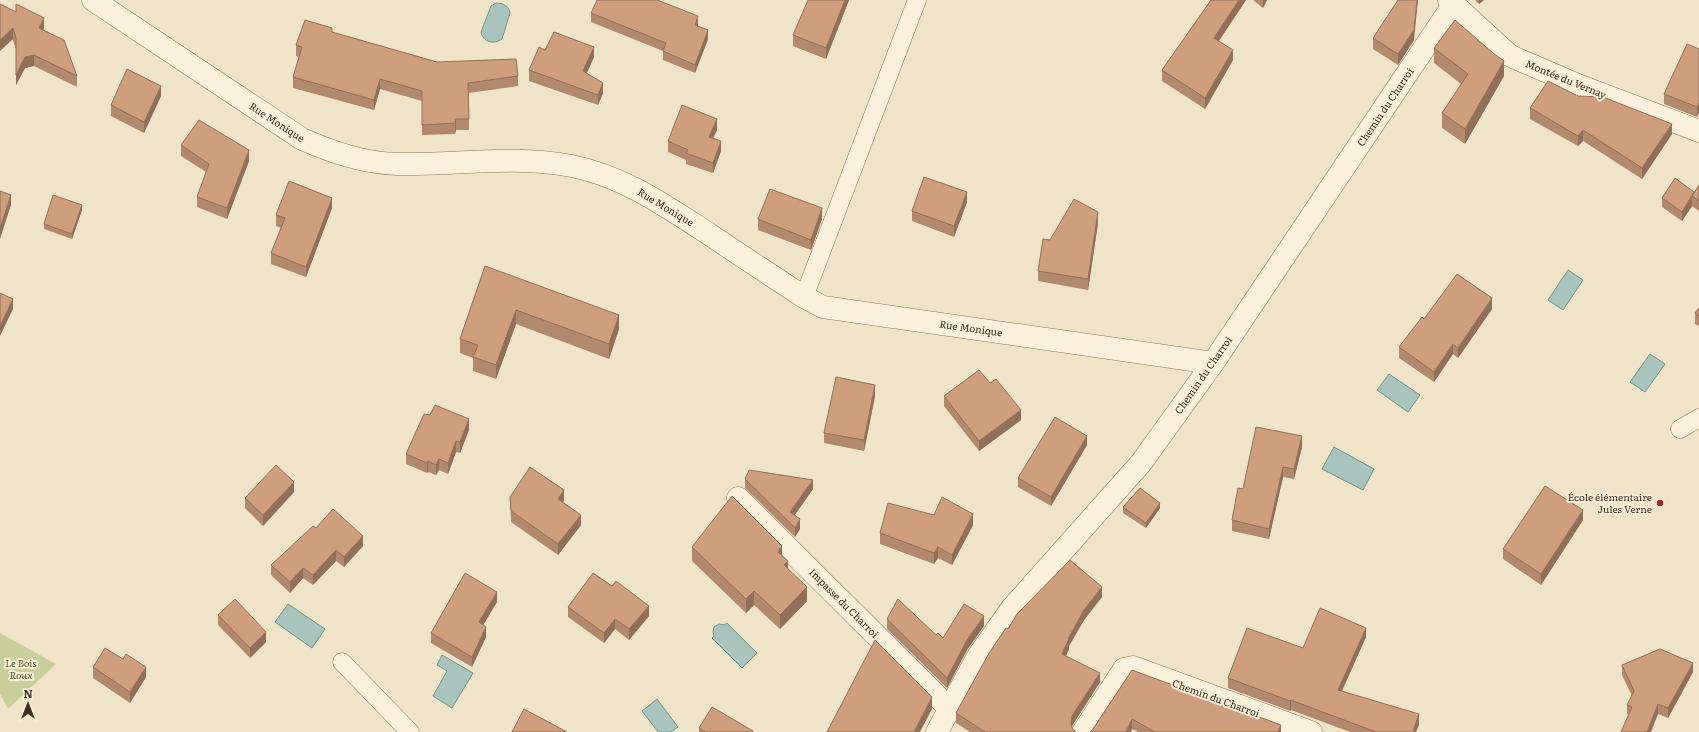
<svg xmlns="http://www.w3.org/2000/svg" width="1699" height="732" viewBox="0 0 1699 732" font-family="Literata,serif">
<rect width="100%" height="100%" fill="#f0e4c8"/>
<path fill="#c9cf9b" d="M0 633 56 664 8 709 0 694Z"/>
<path fill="#a9c4bc" stroke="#6f938a" d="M496 3C503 3 509 6 510 13L502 39C493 45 483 42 481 32L491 6Z
M1568 270 1583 280 1563 310 1548 300Z
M1650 354 1665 364 1645 392 1630 382Z
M1389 374 1420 395 1408 412 1377 390Z
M1334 447 1374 469 1363 490 1322 469Z
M288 604 325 629 312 648 275 622Z
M727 623 757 653 742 668 712 638 714 636 713 632 714 627 719 624 724 625Z
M442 655 473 673 452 708 433 696 447 671 437 665Z
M657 699 678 727 671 732H658L642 711Z"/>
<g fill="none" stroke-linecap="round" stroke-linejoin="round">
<g stroke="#8d765c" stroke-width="19">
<path id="service" d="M804 297 917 0
M1680 429 1699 418
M342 662 410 732"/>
</g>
<g stroke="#8d765c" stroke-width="23">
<path id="minor" d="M93 0 302 139C332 152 363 163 397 164 456 165 514 155 572 166 625 177 664 205 709 234 740 255 772 276 804 297L823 307 1213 363
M1449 0 1509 55 1515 58 1578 85 1699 131
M738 498 950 709
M937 732 978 656 1012 608 1141 463 1213 363 1453 5
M1083 732 1124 669 1133 667 1311 732"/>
</g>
<use href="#service" stroke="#faf1dc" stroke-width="18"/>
<use href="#minor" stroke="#faf1dc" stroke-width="22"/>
</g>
<path fill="#b2896c" d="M849 0 826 59 793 46V35Z
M1211 0H1246L1219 41 1233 60 1205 109 1162 81V70Z
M1253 0H1267L1263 8Z
M1475 0H1484L1479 4Z
M0 4 44 28V30L77 76V87L34 66 25 68 16 85V49Z
M591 13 698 25V26L708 39 695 73 663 60V51L591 22Z
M332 32 437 62 518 76V86L469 93V130H456L455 134 422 135V101L380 89 374 110 293 88V77L299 57 296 56V45Z
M1373 38 1414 40 1398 65 1373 49Z
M1434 48 1493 53 1504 76 1465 144 1442 128V113L1461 84 1434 63Z
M1699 49 1697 117 1664 104V94Z
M545 50 594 57 586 73 603 93 598 105 529 81V70Z
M161 96 144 133 111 116V105Z
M1578 96 1672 134 1642 179 1583 141 1578 146 1530 119V108Z
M717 130 713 138 721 151 713 173 686 164V160L668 152V141Z
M181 145 249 161 227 219 197 207V197L206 172 181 156Z
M1699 185V211L1692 206 1682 221 1662 207V198L1694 192Z
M967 202 954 237 912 221V211Z
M332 208 306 277 271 264V253L281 228 276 226V215Z
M82 210 72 239 44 229V224Z
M758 219H822L811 250 758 230Z
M1098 223 1088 290 1038 281V271L1050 240Z
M485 266 619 329 609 359 516 324 496 379 473 371V358L460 353V339Z
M1699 308V326L1695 324V313Z
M1492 309 1458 358 1453 354 1434 382 1399 358V347L1424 319Z
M875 396 864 451 824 443V433Z
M944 396 1021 420 979 451 944 406Z
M469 430 460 453 456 452 448 474 439 470 436 475 428 472 427 473 406 464V454Z
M1087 445 1051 506 1018 487V478Z
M1302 447 1294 479 1283 477 1269 539 1232 531V520L1243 489Z
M745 479 813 489 794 515 800 529 795 537 745 488Z
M294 492 263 526 245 508V498Z
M510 497 564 501 563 502 581 525 558 555 511 522Z
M1123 507 1160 508 1146 528 1123 513Z
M934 515 973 525 952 565 938 558 934 564 880 544V533Z
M1583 520 1541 585 1503 559V549Z
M316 528 363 546 344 567 336 561 313 585 303 578 290 593 271 575V565Z
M692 547 782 556 788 568 807 601 780 629 754 605 746 613 692 561Z
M612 586 649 616 629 640 615 629 604 643 568 617V607Z
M1102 597 1084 620 1069 646V649L1066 656 1100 682 1072 726V728L1076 732H970L956 723V713L1008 629Z
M497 602 483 625 486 637 472 667 431 643V633Z
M218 615 266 642 250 658 218 625Z
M887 619 943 638 984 626 967 650 947 688 887 629Z
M1366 637 1342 691 1419 724 1416 732H1350L1291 710 1290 711 1228 688V678L1303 648Z
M1622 665 1693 672 1668 718 1658 714 1629 715 1627 714V705L1632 696 1622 675Z
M93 667 146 677 130 703 93 678Z
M1132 670 1281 732H1138L1132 729 1131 732H1090L1093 729Z
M699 728 753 732H699Z"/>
<path fill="#916f58" d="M845 0H849L826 59V48Z
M1239 0H1246L1214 48V38Z
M1263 0H1267L1263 8Z
M1417 0H1418L1414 40 1398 65V54Z
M1479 0H1484L1479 4Z
M698 16V25L695 33V25Z
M44 18V28L39 38V28Z
M13 28V39L0 51V40Z
M708 30V39L695 73V65Z
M594 47V57L583 82V71Z
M1233 50V60L1205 109V98Z
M34 55V66L25 68 16 85V75L25 57Z
M1504 61V76L1465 144V129Z
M380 79V89L374 110V100Z
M603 83V93L598 105V95Z
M161 86V96L144 133V122Z
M1699 103V113L1697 117V107Z
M456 119V130L455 134V123Z
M717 119V130L709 147V137Z
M1672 124V134L1642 179V168Z
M1583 130V141L1578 146V136Z
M721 141V151L713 173V163Z
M249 150V161L227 219V208Z
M967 192V202L954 237V226Z
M11 195V205L0 239V228Z
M1692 197V206L1682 221V212Z
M332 198V208L306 277V267Z
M82 205V210L72 239V234Z
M822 208V219L811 250V240Z
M1098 212V223L1088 290V279Z
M1492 298V309L1458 358V348Z
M13 299V309L0 336V326Z
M516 310V324L496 379V365Z
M619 315V329L609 359V344Z
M1453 344V354L1434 382V372Z
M875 385V396L864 451V440Z
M1021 410V420L979 451V441Z
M469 419V430L460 453V442Z
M1087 436V445L1051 506V497Z
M1302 436V447L1294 479V469Z
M456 441V452L448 474V463Z
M439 459V470L436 475V465Z
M428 461V472L427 473V463Z
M1283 467V477L1269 539V529Z
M813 480V489L790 522V512Z
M294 482V492L263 526V515Z
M564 490V501L558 509V499Z
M1160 503V508L1146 528V523Z
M1583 510V520L1541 585V574Z
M973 514V525L952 565V555Z
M581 515V525L558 555V544Z
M800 519V529L795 537V528Z
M363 536V546L344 567V557Z
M782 546V560L778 552Z
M938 547V558L934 564V553Z
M336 550V561L313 585V575Z
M788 561V575L784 565Z
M303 568V578L290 593V582Z
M807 587V601L780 629V615Z
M1102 587V597L1084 620 1069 646V649L1062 664V654L1068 639 1084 610Z
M754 591V605L746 613V599Z
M497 592V602L479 632V622Z
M649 606V616L629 640V629Z
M984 616V626L967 650 947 688V678L967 640Z
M615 619V629L604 643V633Z
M486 627V637L472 667V657Z
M1366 628V637L1338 699V690Z
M266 632V642L250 658V648Z
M1693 663V672L1668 718V708Z
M146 667V677L130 703V692Z
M1100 673V682L1072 726 1071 732V722L1072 716Z
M932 697V709L920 732H914Z
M1291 700V710L1290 711V701Z
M1658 704V714L1651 732H1647Z
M1419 714V724L1416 732H1413Z
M1132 719V729L1131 732H1126Z
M1281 725V732H1278Z"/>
<path fill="#cf9f7d" stroke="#916f58" d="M597 0H657L698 16 695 25 708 30 695 65 663 51 666 43 591 13Z
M808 0H845L826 48 793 35Z
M1211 0H1239L1214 38 1233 50 1205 98 1162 70Z
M1398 0H1417L1414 30 1398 54 1373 38Z
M0 4 16 12V4L44 18 39 28 64 40 77 76 34 55 25 57 16 75V38L13 28 0 40Z
M305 20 332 28V32L437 62 516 59 518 76 468 83 469 119H456L455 123 422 125V91L380 79 374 100 293 77 302 47 296 45Z
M1455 20 1493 53 1504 61 1465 129 1442 113 1468 74 1434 48Z
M554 32 594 47 583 71 603 83 598 95 529 70 539 47 545 50Z
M1687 44 1699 49V103L1697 107 1664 94Z
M127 69 161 86 144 122 111 105Z
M1548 81 1578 96 1603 97 1672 124 1642 168 1583 130 1578 136 1530 108Z
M682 105 717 119 709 137 721 141 713 163 686 153 688 150 668 141Z
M199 120 249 150 227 208 197 197 209 164 181 145Z
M924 177 967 192 954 226 912 211Z
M1675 178 1694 192 1682 212 1662 198Z
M289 181 332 198 306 267 271 253 285 218 276 215Z
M1699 185V201L1692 196Z
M770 189 822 208 811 240 758 219Z
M0 191 11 195 0 228Z
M53 195 82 205 72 234 44 224Z
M1074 199 1098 212 1088 279 1038 271 1043 239 1050 240Z
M485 266 619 315 609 344 516 310 496 365 473 357 478 345 460 339Z
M1457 274 1492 298 1458 348 1453 344 1434 372 1399 347 1422 317 1424 319Z
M0 293 13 299 0 326Z
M1699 308V316L1695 313Z
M979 370 990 383 996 379 1021 410 979 441 944 396Z
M836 377 875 385 864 440 824 433Z
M435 405 469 419 460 442 456 441 448 463 439 459 436 465 428 461 427 463 406 454 424 414 430 415Z
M1055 417 1087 436 1051 497 1018 478Z
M1256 427 1302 436 1294 469 1283 467 1269 529 1232 520 1238 488 1243 489Z
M276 465 294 482 263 515 245 498Z
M530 467 564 490 558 499 581 515 558 544 511 511 510 497Z
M749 470 813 480 790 512 800 519 795 528 745 479Z
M1545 486 1583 510 1541 574 1503 549Z
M1140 488 1160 503 1146 523 1123 507Z
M732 496 782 546 778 552 788 561 784 565 807 587 780 615 754 591 746 599 692 547Z
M942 497 973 514 952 555 938 547 934 553 880 533 888 503 934 515Z
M333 509 363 536 344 557 336 550 313 575 303 568 290 582 271 565 313 526 316 528Z
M1070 560 1102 587 1084 610 1068 639H1069L1062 654 1100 673 1072 716 1071 722 1072 728 1076 732H985L956 713 989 653 1006 628 1008 629 1017 614Z
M465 573 497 592 479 622 486 627 472 657 431 633Z
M593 573 612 586 616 581 649 606 629 629 615 619 604 633 568 607Z
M235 599 266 632 250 648 218 615Z
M898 599 936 635 938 633 943 638 964 604 984 616 967 640 947 678 887 619Z
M1320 608 1366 628 1338 690 1419 714 1413 732H1376L1291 700 1290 701 1228 678 1247 628 1303 648Z
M875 640 932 697 914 732H827Z
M105 648 123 659 126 654 146 667 130 692 93 667Z
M1660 649 1693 663 1668 708 1658 704 1647 732H1621L1632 707 1627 705 1634 691 1622 665Z
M1132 670 1281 725 1278 732H1155L1132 719 1126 732H1090L1093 729Z
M712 707 753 731V732H705L699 728Z
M524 709 567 732H512Z"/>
<circle fill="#9e2a2b" stroke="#f7eed8" stroke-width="1.5" cx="1660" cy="503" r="4"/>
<g text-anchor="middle" stroke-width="4" stroke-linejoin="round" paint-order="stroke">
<g font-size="10" fill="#3d2e20" stroke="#f7eed8">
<text transform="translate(1566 79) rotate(22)" y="4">Montée du Vernay</text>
<text transform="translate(1385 107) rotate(-56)" y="4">Chemin du Charroi</text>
<text transform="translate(277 122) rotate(33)" y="4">Rue Monique</text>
<text transform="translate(666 207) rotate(31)" y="4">Rue Monique</text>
<text transform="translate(971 328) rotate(8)" y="4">Rue Monique</text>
<text transform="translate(1203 375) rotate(-55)" y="4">Chemin du Charroi</text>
<text transform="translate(844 603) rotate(45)" y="4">Impasse du Charroi</text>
<text transform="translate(1216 698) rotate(20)" y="4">Chemin du Charroi</text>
</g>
<g font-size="10" fill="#3d2e20" stroke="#f7eed8" text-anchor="end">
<text x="1652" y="501">École élémentaire<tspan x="1652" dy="12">Jules Verne</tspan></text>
</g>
<g font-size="10" font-style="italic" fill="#4d5a26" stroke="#f7eed8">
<text x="21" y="667">Le Bois<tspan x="21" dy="12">Roux</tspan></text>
</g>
</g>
<g transform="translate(28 704)" stroke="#f7eed8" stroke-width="3" paint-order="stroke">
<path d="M0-3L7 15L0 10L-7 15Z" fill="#3d2e20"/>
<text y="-6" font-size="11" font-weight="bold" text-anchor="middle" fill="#3d2e20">N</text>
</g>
</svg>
